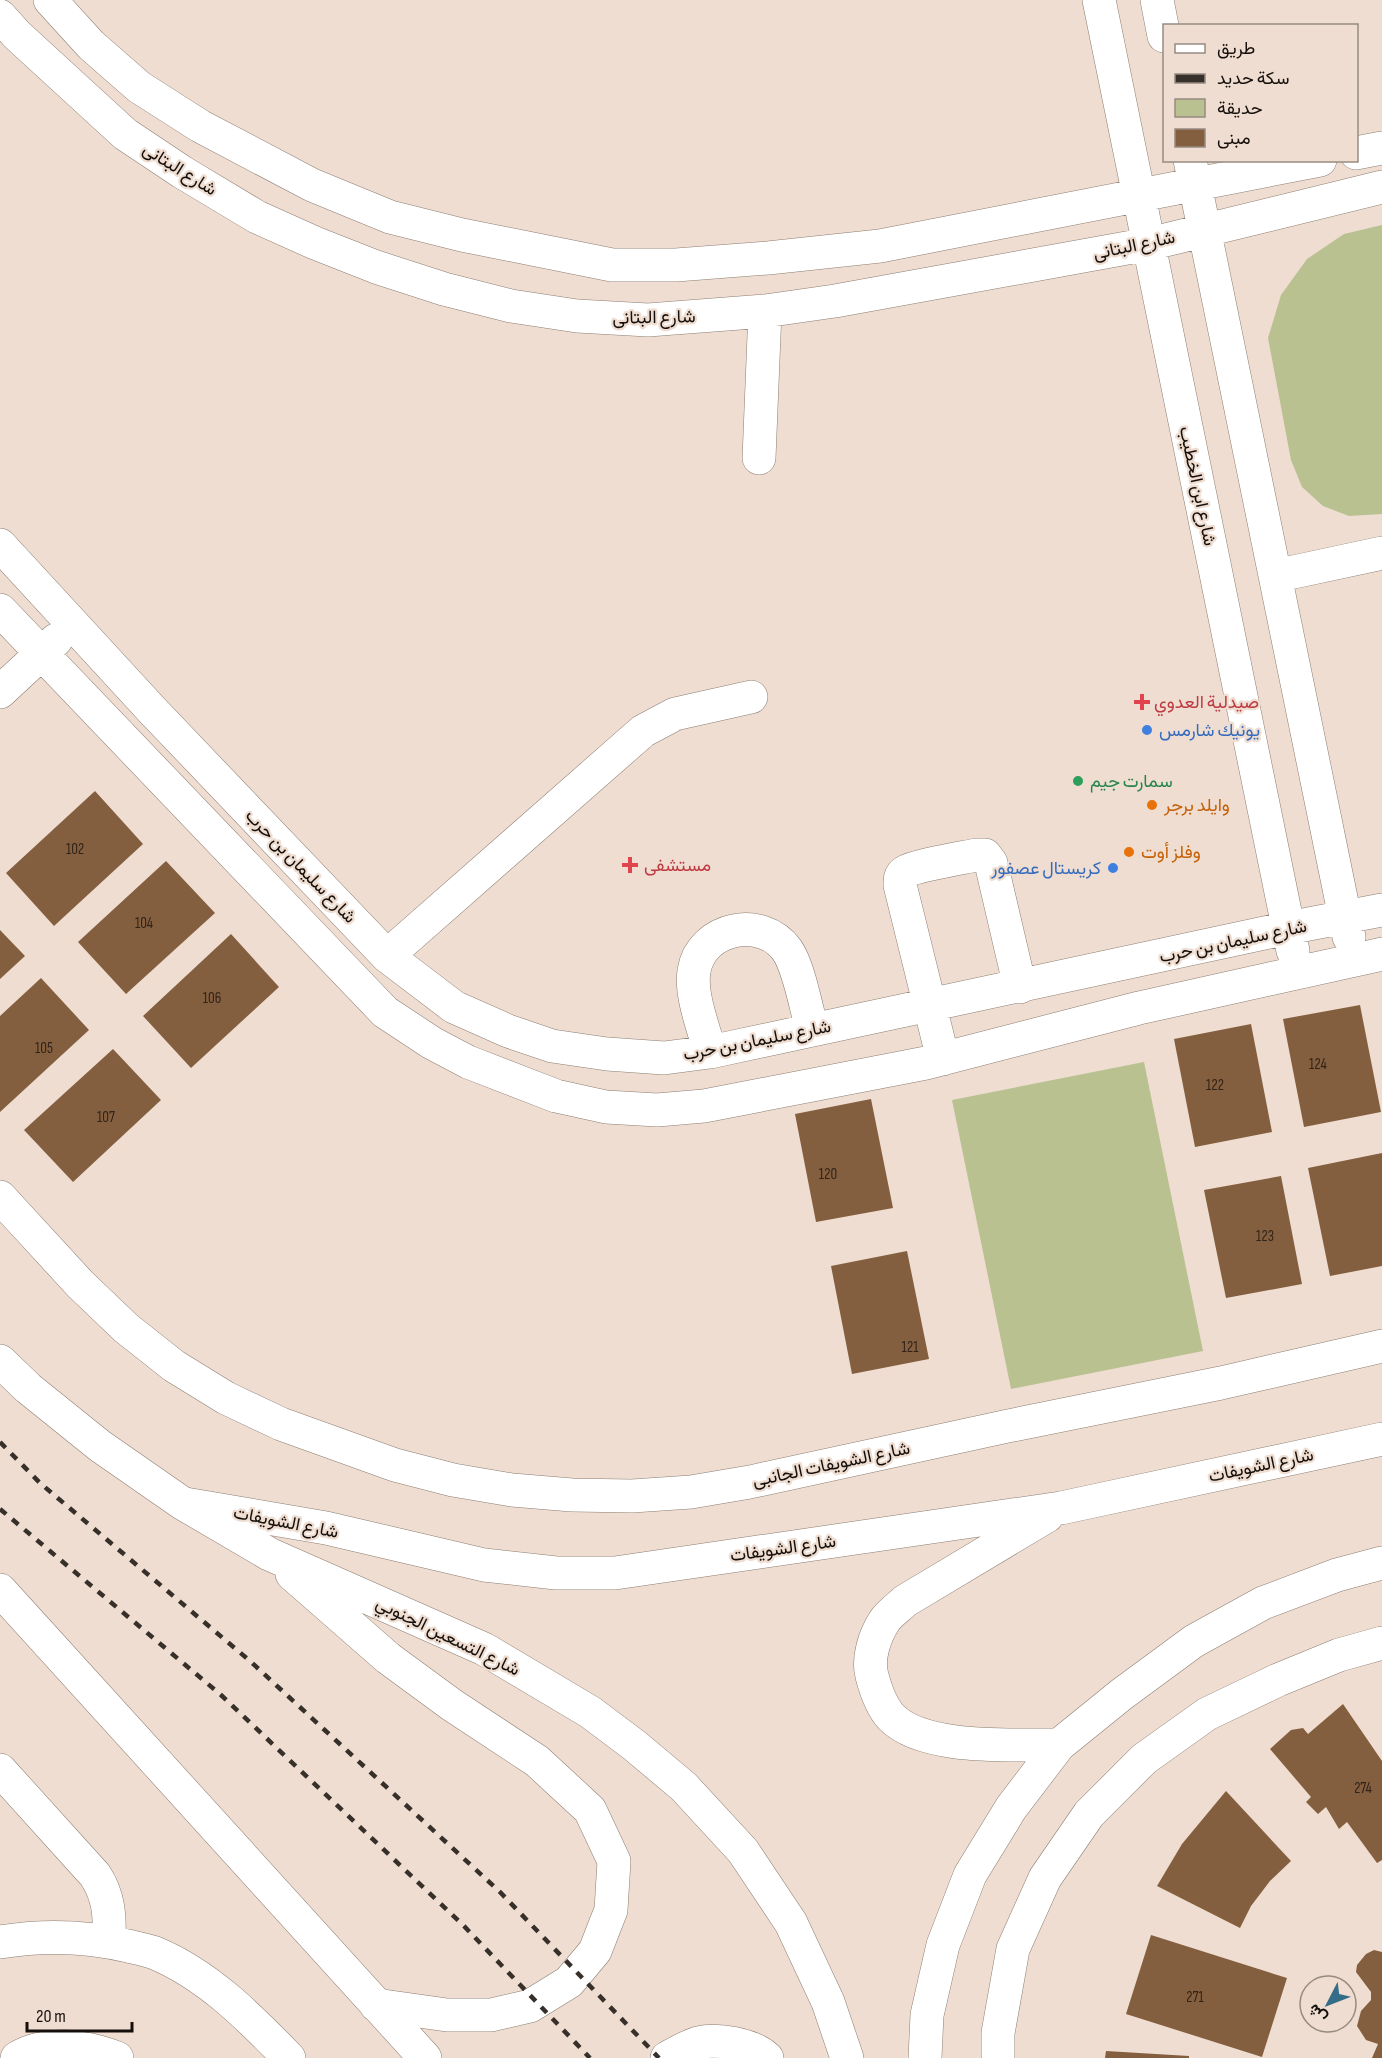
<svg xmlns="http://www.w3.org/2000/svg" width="1382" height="2058" viewBox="0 0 1382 2058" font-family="'Sofia Sans Condensed',Vazirmatn,sans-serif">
<rect width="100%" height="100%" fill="#eeddd0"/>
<path fill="#b9c191" d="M1382 225V514L1349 516 1323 506 1302 487 1291 460 1268 338 1281 295 1307 259 1344 234Z
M1144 1062 1203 1351 1011 1389 952 1100Z"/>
<path fill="#845f3f" d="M95 791 143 844 54 926 6 873Z
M166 861 215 913 126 994 78 942Z
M0 930 25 956 0 979Z
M231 934 279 987 191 1068 143 1016Z
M41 978 89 1030 0 1112V1016Z
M1360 1005 1381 1112 1304 1127 1283 1019Z
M1251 1024 1272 1132 1195 1147 1174 1039Z
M113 1049 161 1100 73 1182 24 1130Z
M871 1099 893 1208 816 1222 795 1114Z
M1382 1153V1266L1330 1276 1308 1168Z
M1281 1176 1302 1284 1226 1298 1204 1190Z
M907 1251 929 1359 852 1374 831 1266Z
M1343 1704 1382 1761V1860L1377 1863 1347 1822 1339 1829 1326 1807 1318 1814 1306 1802 1311 1797 1270 1749 1291 1730 1303 1728 1308 1734Z
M1226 1791 1291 1861 1270 1881 1251 1906 1240 1928 1157 1886 1182 1844Z
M1151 1935 1287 1978 1262 2057 1126 2014Z
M1374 1950 1382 1952V2058H1372L1378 2044 1366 2040 1357 2026 1361 2011 1371 2000V1992L1356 1972 1357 1965 1366 1954Z
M1106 2051 1189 2056V2058H1105Z"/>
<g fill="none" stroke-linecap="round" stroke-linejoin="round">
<g stroke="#8d7e72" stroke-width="34">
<path id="minor" d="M50 0 91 45 139 87 200 126 312 185 390 217 462 235 612 265H676L768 258 880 246 1320 160
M1099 0 1293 951
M1157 0 1164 36
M0 16 17 35 125 134 182 172 257 217 315 243 376 267 444 289 511 306 577 316 648 320 765 311 835 301 1149 244 1382 187
M1356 153 1382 148
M1190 160 1349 937
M759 458 765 311
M0 545 152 710 387 956 454 1007 508 1031 552 1046 607 1054 664 1058 710 1052 1288 928 1382 910
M1275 576 1382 553
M0 610 385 1012 432 1043 468 1062 556 1096 606 1107 657 1110 704 1106 926 1063 1139 1008 1382 954
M0 692 56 640
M387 956 643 731 675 714 751 697
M710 1052C704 1029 690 995 694 971 701 927 762 915 787 950 799 967 806 1008 812 1029
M943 1059 900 885C900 879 900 875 905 872 914 866 962 858 976 855H985L991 863 1020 987
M0 1197 80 1284 126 1328 174 1366 226 1398 281 1424 395 1465 453 1480 512 1490 572 1495 632 1496 691 1492 750 1482 1008 1426 1221 1383 1382 1346
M0 1770 95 1875C109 1896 110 1916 109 1942
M0 1942C43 1935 86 1936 128 1946 137 1948 147 1950 155 1953 208 1975 250 2018 289 2058
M17 2058C47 2040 86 2046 117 2058
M998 2058V2033L1013 1949 1045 1878 1089 1814 1144 1759 1207 1714 1278 1680 1339 1655 1382 1643"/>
</g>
<g stroke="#8d7e72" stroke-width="34">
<path id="major" d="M185 1504 326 1528 484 1565 556 1573H615L1061 1508 1382 1439
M1047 1516 905 1601C899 1607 890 1613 885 1620 875 1635 867 1658 872 1676 876 1691 881 1706 891 1717 924 1751 1014 1744 1059 1745
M925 2058 927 2015 943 1945 970 1875 1011 1808 1059 1745 1122 1694 1194 1641 1263 1603 1337 1575 1382 1563"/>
</g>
<g stroke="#8d7e72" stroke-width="34">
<path id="highway" d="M0 1361 28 1388 100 1446 182 1503 269 1554 484 1649 590 1712 634 1745 684 1787 743 1851 791 1923 828 2002 847 2058
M292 1574 388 1658 452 1705 537 1761 590 1810 614 1861 611 1910 595 1951 569 1982 530 2006 491 2015H447L376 2005
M0 1590 425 2058
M667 2058C676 2053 688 2046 698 2043 717 2038 752 2044 767 2058"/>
</g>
<use href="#minor" stroke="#fff" stroke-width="33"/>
<use href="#major" stroke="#fff" stroke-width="33"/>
<use href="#highway" stroke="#fff" stroke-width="33"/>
<path stroke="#37302a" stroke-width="4.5" stroke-dasharray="8 8" stroke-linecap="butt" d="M0 1442 40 1483 250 1661 500 1892 659 2058
M0 1509 221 1695 463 1925 590 2058"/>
</g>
<g fill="#e0444e" stroke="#eeddd0" stroke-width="2">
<path d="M1139 693h6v6h6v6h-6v6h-6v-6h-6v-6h6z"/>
<path d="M627 856h6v6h6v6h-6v6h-6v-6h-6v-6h6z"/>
</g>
<g fill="#3f7fe0" stroke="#eeddd0" stroke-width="2">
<circle cx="1147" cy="730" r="6"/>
<circle cx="1113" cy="868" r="6"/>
</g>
<circle fill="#2e9e5b" stroke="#eeddd0" stroke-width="2" cx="1078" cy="781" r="6"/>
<g fill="#e8710a" stroke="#eeddd0" stroke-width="2">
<circle cx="1152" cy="805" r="6"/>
<circle cx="1129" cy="852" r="6"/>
</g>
<g text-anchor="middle" stroke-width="4.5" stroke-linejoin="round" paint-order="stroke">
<g font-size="15" fill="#312318">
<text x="75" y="854">102</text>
<text x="144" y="928">104</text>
<text x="212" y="1003">106</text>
<text x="44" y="1053">105</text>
<text x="1318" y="1069">124</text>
<text x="1215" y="1090">122</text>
<text x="106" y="1122">107</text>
<text x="828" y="1179">120</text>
<text x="1265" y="1241">123</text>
<text x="910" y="1352">121</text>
<text x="1363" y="1793">274</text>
<text x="1195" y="2002">271</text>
</g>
<g font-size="18" fill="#150f0b" stroke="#eeddd0">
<text transform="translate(180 169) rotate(32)" y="6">شارع البتانى</text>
<text transform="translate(1134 245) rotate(-12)" y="6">شارع البتانى</text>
<text transform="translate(654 317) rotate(-1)" y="6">شارع البتانى</text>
<text transform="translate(1198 486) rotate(78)" y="6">شارع ابن الخطيب</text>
<text transform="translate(301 866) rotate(46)" y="6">شارع سليمان بن حرب</text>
<text transform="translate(1233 941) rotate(-12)" y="6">شارع سليمان بن حرب</text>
<text transform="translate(757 1040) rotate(-11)" y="6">شارع سليمان بن حرب</text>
<text transform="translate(831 1464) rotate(-12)" y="6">شارع الشويفات الجانبى</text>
<text transform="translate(1261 1465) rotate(-12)" y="6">شارع الشويفات</text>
<text transform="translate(286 1522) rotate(11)" y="6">شارع الشويفات</text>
<text transform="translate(783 1548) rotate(-8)" y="6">شارع الشويفات</text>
<text transform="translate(448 1636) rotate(26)" y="6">شارع التسعين الجنوبي</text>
</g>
<g font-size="18" fill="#be3a42" stroke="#eeddd0" text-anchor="start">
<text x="1154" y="708">صيدلية العدوي</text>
<text x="644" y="871">مستشفى</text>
</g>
<g font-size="18" fill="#366cbe" stroke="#eeddd0" text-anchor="start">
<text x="1159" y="736">يونيك شارمس</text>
<text x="1101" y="874" text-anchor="end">كريستال عصفور</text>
</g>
<g font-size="18" fill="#27864d" stroke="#eeddd0" text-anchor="start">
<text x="1090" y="787">سمارت جيم</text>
</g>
<g font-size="18" fill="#c56008" stroke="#eeddd0" text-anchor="start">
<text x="1164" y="811">وايلد برجر</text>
<text x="1141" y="858">وفلز أوت</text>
</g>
</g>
<rect x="1163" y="24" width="195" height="138" fill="#eeddd0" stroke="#978b81" stroke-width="1.5"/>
<rect x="1175" y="44" width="30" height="9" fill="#ffffff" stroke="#978b81" stroke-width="1.5"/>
<text x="1217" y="54" font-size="18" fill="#150f0b">طريق</text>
<rect x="1175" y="74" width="30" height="9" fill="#37302a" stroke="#978b81" stroke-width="1.5"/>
<text x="1217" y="84" font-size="18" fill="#150f0b">سكة حديد</text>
<rect x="1175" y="99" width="30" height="18" fill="#b9c191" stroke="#978b81" stroke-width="1.5"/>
<text x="1217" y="114" font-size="18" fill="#150f0b">حديقة</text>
<rect x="1175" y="129" width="30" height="18" fill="#845f3f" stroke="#978b81" stroke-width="1.5"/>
<text x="1217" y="144" font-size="18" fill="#150f0b">مبنى</text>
<g transform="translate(1328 2004) rotate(228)"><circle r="28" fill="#eeddd0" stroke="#978b81" stroke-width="1.5"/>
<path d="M0-4.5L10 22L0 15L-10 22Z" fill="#346d87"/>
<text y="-9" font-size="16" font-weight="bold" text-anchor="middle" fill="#150f0b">ش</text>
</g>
<path d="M27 2022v9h105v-9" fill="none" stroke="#150f0b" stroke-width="3"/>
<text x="36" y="2022" font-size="18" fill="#150f0b" stroke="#eeddd0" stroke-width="4.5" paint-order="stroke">20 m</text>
</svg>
